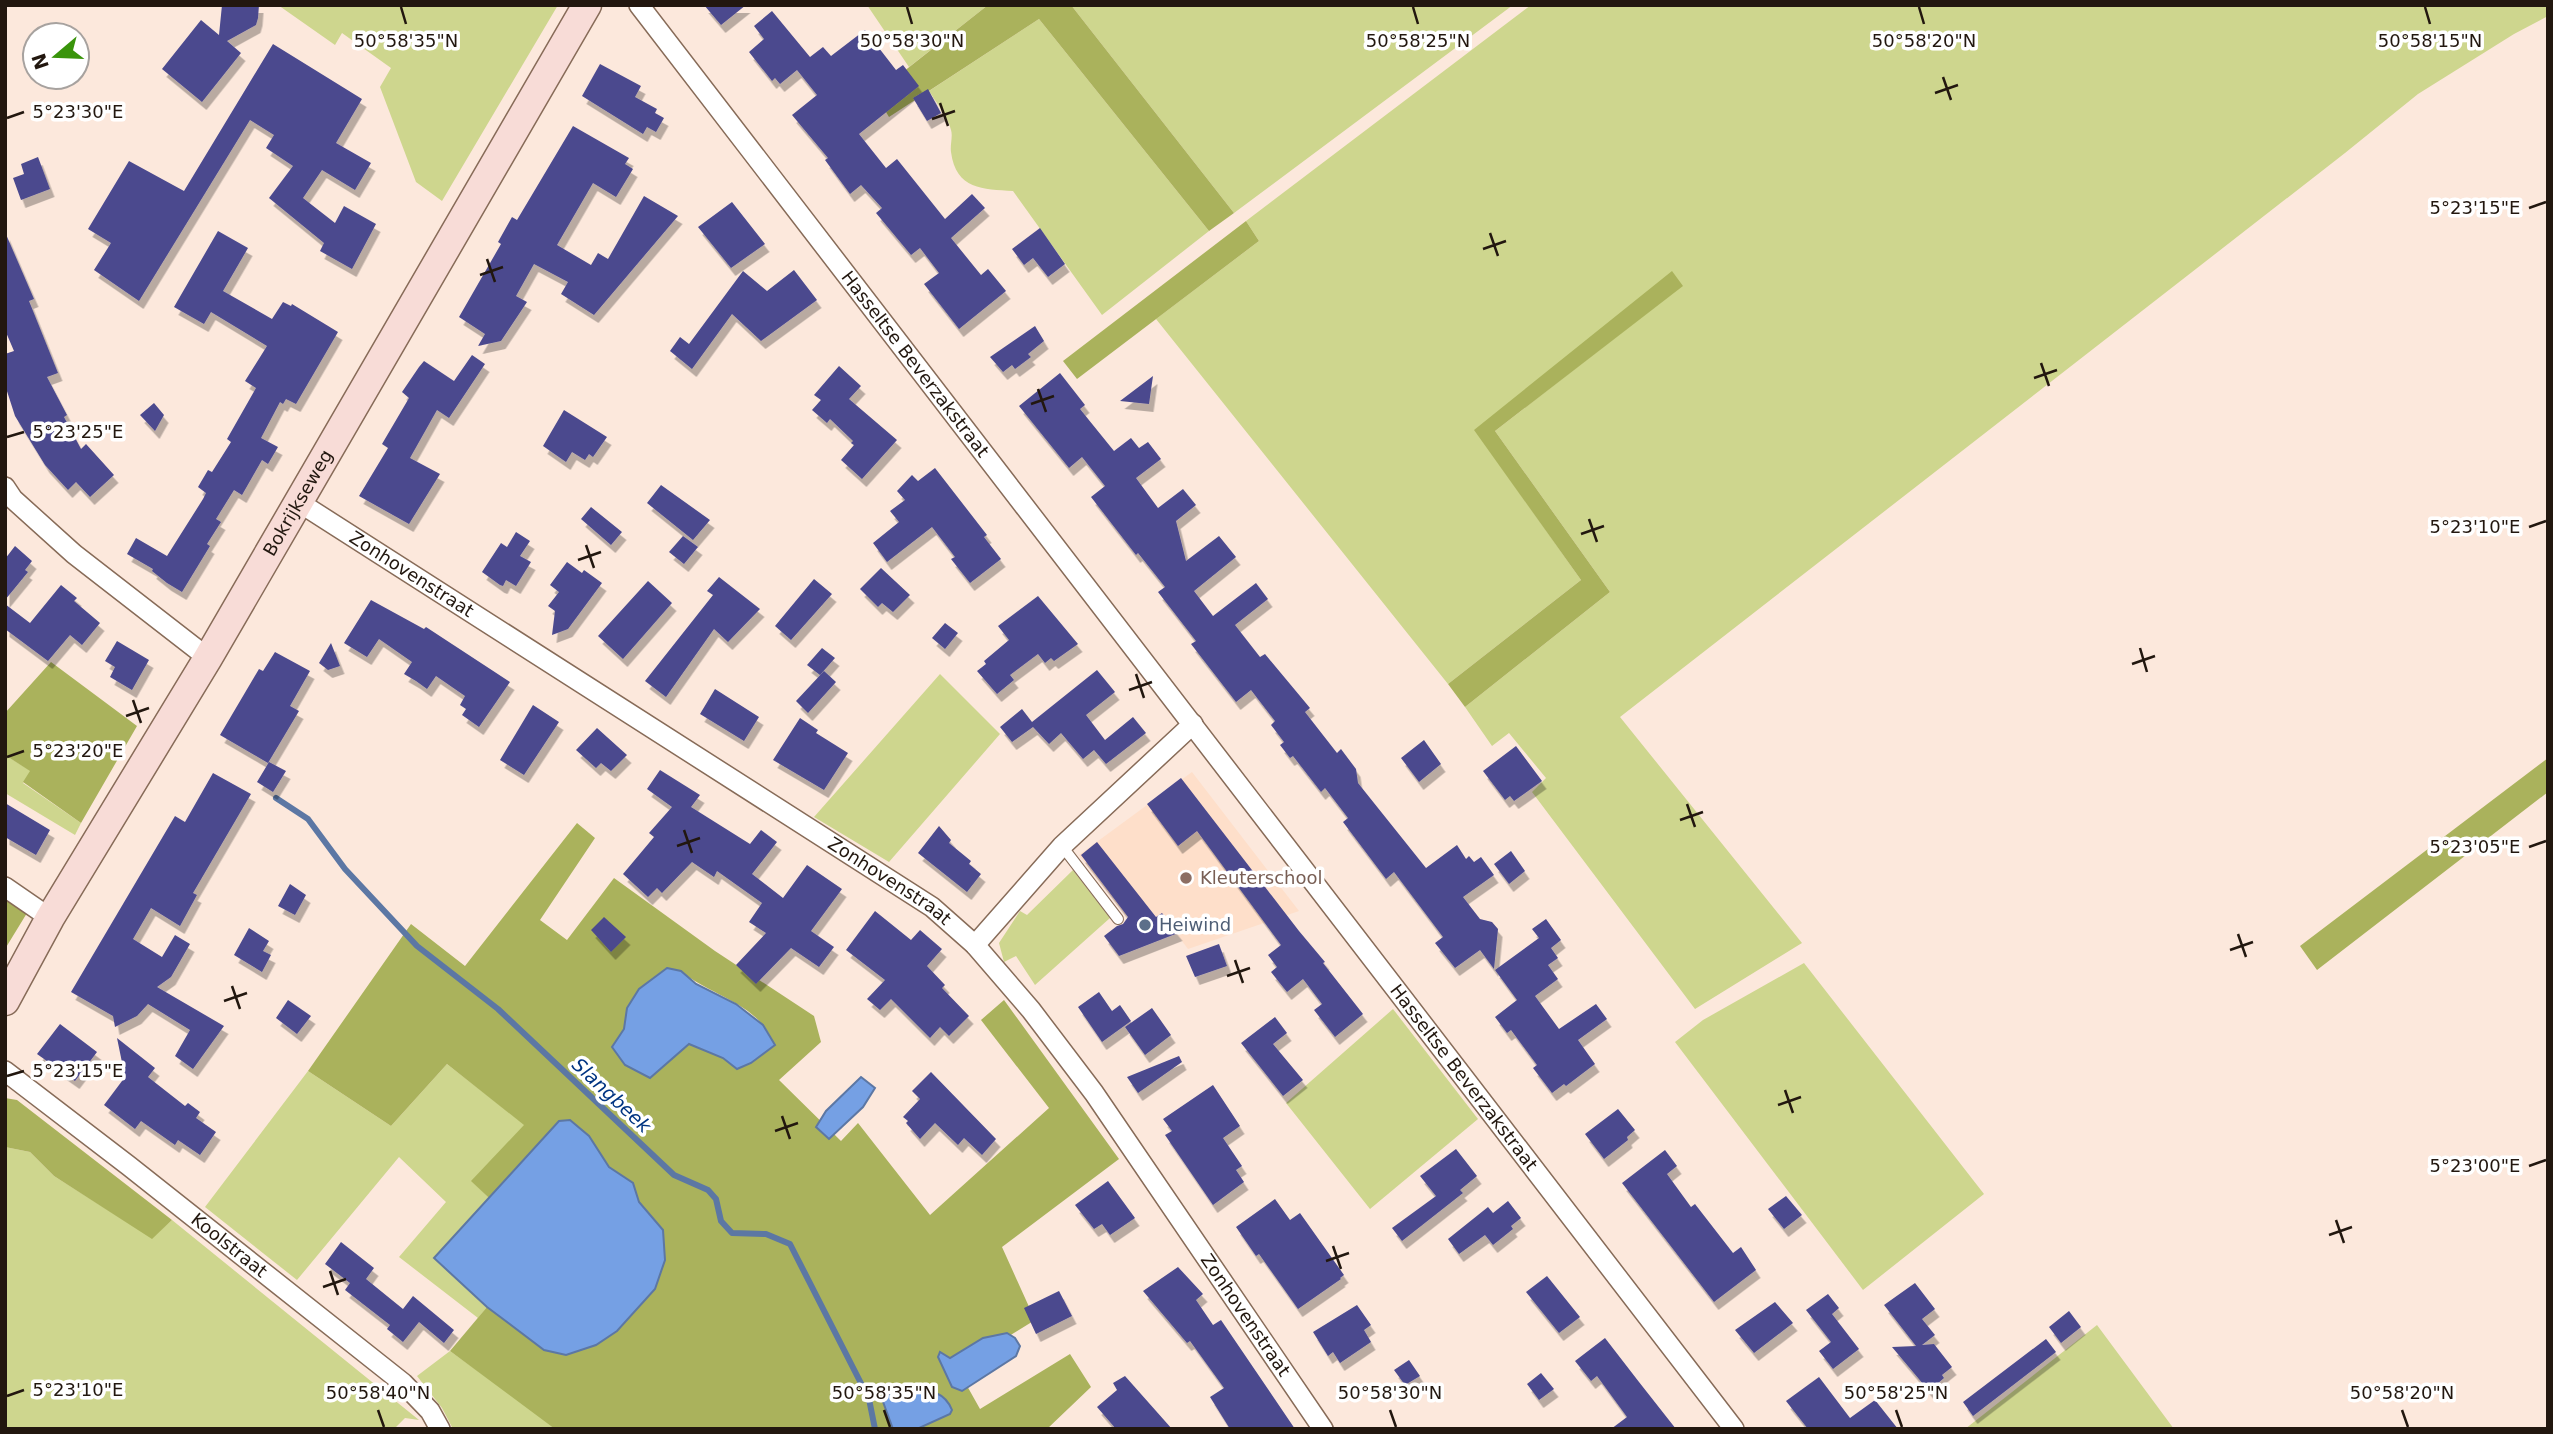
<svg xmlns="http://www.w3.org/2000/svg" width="2553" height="1434" viewBox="0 0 2553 1434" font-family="'DejaVu Sans',sans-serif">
<defs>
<filter id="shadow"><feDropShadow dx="4.5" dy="8" stdDeviation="0" flood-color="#0004"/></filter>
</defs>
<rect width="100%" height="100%" fill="#fce8dc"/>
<path fill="#fedfca" d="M1192 772 1299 911 1188 949 1161 913 1156 917 1144 902 1126 916 1079 855Z"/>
<path fill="#ced68e" d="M278 5H558L442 201 416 182 380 87 391 68 342 33 335 45Z
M867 5H988L909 67Z
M1071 5H1513L1234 213Z
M1531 5H2548V16L2514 34 2418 94 2345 153 1620 717 1802 943 1695 1009 1532 792 1546 778 1509 733 1492 746 1465 707 1610 592 1495 431 1683 285 1475 430 1581 580 1448 684 1156 319 1259 241 1246 221Z
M1039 19 1209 231 1102 315 1013 191C983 189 956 190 951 152 950 145 953 136 951 130 948 117 936 102 929 91Z
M940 674 1000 734 889 862 814 817Z
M5 755 31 771 23 783 81 823 75 835 5 793Z
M1073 870 1110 918 1035 985 1016 956 1004 962 999 943 1020 911 1027 915Z
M1804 963 1984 1194 1863 1290 1675 1042 1703 1020Z
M1393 1009 1478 1119 1370 1209 1286 1103Z
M447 1064 525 1125 472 1181 489 1198 434 1258 487 1307 478 1318 399 1257 446 1202 399 1157 297 1280 205 1207 308 1071 391 1126Z
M5 1147 30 1152 54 1176 152 1238 172 1220 419 1420 405 1418 394 1429H5Z
M2097 1325 2174 1429H1965Z
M450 1351 554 1426 555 1429H453L442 1408 417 1376Z"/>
<path fill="#aab25c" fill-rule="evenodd" d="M988 5H1071L1234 213 1209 231 1039 19 889 117 875 94Z
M1246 221 1259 241 1077 379 1063 361Z
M1672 271 1683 286 1495 431 1610 592 1465 707 1448 684 1581 580 1474 430Z
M51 662 137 726 81 823 23 782 30 771 5 755V713Z
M2548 758V792L2317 970 2300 946Z
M577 823 595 838 540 920 567 940 614 878 715 951 814 1016 821 1042 779 1080 841 1141 858 1123 930 1215 1049 1108 981 1020 1004 1000 1119 1159 1002 1247 1035 1320 957 1368 980 1409 1070 1354 1091 1387 1047 1429H555L450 1351 487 1307 544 1350 559 1121 489 1198 471 1181 524 1125 447 1064 391 1126 308 1071 411 924 465 966ZM681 971C706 992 742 1000 763 1025 768 1031 771 1039 775 1044L737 1068 723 1058 689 1043 612 1047 624 1029Z
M5 898 27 913 5 949Z
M5 1098 17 1100 172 1220 152 1239 54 1176 30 1152 5 1147Z"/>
<path fill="#75a0e4" stroke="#5c77a4" stroke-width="2" d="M667 968 681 971 696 984 736 1004 763 1025 775 1045 751 1063 737 1069 723 1058 689 1044 650 1078 625 1065 612 1047 624 1029 627 1008 639 989Z
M861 1077 875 1088 863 1107 829 1139 816 1127 826 1111Z
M570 1120 589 1136 609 1167 633 1183 639 1202 663 1230 665 1260 655 1289 617 1331 596 1345 566 1355 544 1350 487 1307 434 1258 559 1121Z
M1007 1333 1015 1338 1020 1346 1016 1356 962 1391 952 1387 938 1357 940 1352 950 1358 983 1338Z
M912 1388C930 1390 945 1392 952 1410L950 1414 917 1429H893L882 1399 886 1395Z"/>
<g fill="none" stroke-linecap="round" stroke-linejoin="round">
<path stroke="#5c77a4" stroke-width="6" d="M276 798 308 819 345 869 417 946 498 1009 674 1175 708 1190 716 1199 721 1221 732 1233 766 1234 790 1244 869 1399 875 1429"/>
</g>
<path fill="#4b498e" filter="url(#shadow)" d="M222 5H259L258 18 256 25 227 41 241 53 202 102 162 69 201 20 219 35Z
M704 5H746L721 25Z
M772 11 810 57 823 47 831 56 865 30 896 70 903 65 919 86 859 134 886 168 897 159 945 219 972 194 985 208 951 238 981 275 988 269 1006 291 959 329 924 284 939 273 920 248 911 255 876 213 882 208 861 185 850 194 825 160 828 158 792 115 817 95 797 70 780 84 775 78 772 81 749 52 764 39 754 26Z
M273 44 362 99 336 143 371 163 355 190 322 170 303 198 335 223 344 206 376 224 352 269 320 251 324 243 269 198 293 166 266 148 274 135 250 120 139 301 94 270 111 243 88 229 129 161 184 191Z
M600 64 641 86 635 97 657 109 655 113 664 118 656 132 647 127 643 134 582 96Z
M928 89 941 113 927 121 913 98Z
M573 126 629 158 625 164 633 169 616 197 593 183 557 245 591 265 598 253 608 259 644 196 678 216 594 315 561 294 568 282 534 264 516 296 527 302 501 341 478 346 485 334 459 317 501 244 498 242 512 217 517 220Z
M38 157 50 189 21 200 13 178 24 174 21 164Z
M732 202 765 244 731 268 698 227Z
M1040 228 1065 264 1048 277 1033 258 1024 265 1012 249Z
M218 231 248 248 223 291 272 319 283 302 291 306 292 304 338 332 296 404 286 399 283 404 280 402 261 438 278 447 268 464 262 460 242 495 234 490 216 519 221 522 207 544 210 546 182 592 167 583 152 571 153 569 127 554 136 538 167 556 203 499 206 493 198 487 208 470 212 472 231 442 227 439 256 388 245 381 267 346 211 312 204 324 174 307Z
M5 232 34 299 29 301 58 373 47 377 67 415 64 417 81 449 86 444 114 475 90 497 76 482 68 490 45 465 15 416 5 385V354L14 351 5 330Z
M794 270 817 300 761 341 732 314 692 369 670 351 680 337 689 344 743 271 767 291Z
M1035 326 1044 341 1028 354 1031 357 1015 369 1012 365 1003 372 990 357Z
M472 355 485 364 449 418 437 410 410 458 440 474 409 524 359 496 388 448 382 444 409 398 402 392 419 367 424 361 454 381Z
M839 366 861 386 849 399 897 440 862 479 841 460 854 445 851 443 853 441 830 419 827 423 812 410 821 400 814 395Z
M1060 373 1085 405 1080 409 1114 451 1131 438 1139 448 1148 442 1161 459 1136 478 1158 508 1183 489 1196 505 1176 521 1186 561 1219 536 1236 557 1194 591 1213 616 1256 583 1268 599 1235 625 1260 657 1265 654 1310 708 1305 712 1337 753 1341 749 1356 769 1358 783 1426 868 1457 845 1466 859 1469 856 1474 862 1481 857 1494 875 1463 897 1480 919 1492 922 1498 929 1494 969 1480 950 1455 968 1435 943 1443 937 1394 872 1386 879 1343 822 1348 818 1325 788 1321 792 1293 756 1290 758 1280 745 1284 742 1271 725 1275 721 1251 690 1236 702 1191 644 1196 641 1158 592 1165 587 1138 553 1136 555 1091 497 1105 486 1082 457 1069 468 1019 406Z
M1153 376 1149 404 1120 401Z
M154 403 164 415 155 431 140 415Z
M564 410 607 437 593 457 589 454 585 460 572 452 566 462 543 446Z
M935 468 987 535 984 537 1001 559 970 583 951 559 955 557 932 527 887 562 873 543 899 522 890 511 905 500 897 491 912 475 918 481Z
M661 485 710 520 693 540 647 503Z
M591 507 622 532 611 545 581 519Z
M516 532 530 541 520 556 531 562 516 586 506 580 503 586 500 585 482 572 501 543 507 547Z
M683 536 698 547 684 564 669 552Z
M15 546 32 561 25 570 28 572 5 600V559Z
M567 562 582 573 584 570 602 583 568 629 552 635 555 611 548 606 559 592 550 585Z
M881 568 910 595 893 612 882 603 878 607 860 589Z
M719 577 760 609 728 642 714 629 666 697 645 681 713 595 707 591Z
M814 579 832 594 791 640 775 626Z
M648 581 672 603 623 659 598 636Z
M61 585 77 598 74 601 100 623 82 645 70 635 48 661 5 629V604L30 623Z
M1038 596 1078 644 1054 661 1051 658 1045 663 1038 654 1010 675 1014 680 997 694 977 671 986 664 984 661 1009 640 998 626Z
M371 600 424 629 426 627 510 682 479 727 462 715 466 709 460 705 465 696 436 676 427 689 416 681 404 674 412 662 379 639 367 657 344 643Z
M945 623 958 633 945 649 932 638Z
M117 641 149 660 132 690 110 677 115 667 105 661Z
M331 643 340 666 328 670 319 663Z
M822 648 835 658 820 675 807 665Z
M275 652 310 671 290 706 299 711 268 763 220 735 259 669 263 671Z
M1097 670 1115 692 1086 715 1105 740 1133 717 1146 733 1106 764 1094 750 1083 759 1061 733 1049 744 1033 727 1012 742 1000 727 1022 709 1032 722Z
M824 671 836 682 808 713 796 701Z
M715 689 759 717 744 741 700 714Z
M533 705 559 722 524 775 500 760Z
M800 718 818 730 816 733 848 753 824 790 773 760Z
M597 728 627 755 611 771 601 763 596 768 576 750Z
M1424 740 1441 764 1419 782 1401 758Z
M1516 746 1542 781 1514 801 1510 796 1505 800 1483 771Z
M269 762 286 771 273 792 257 782Z
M660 770 700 795 691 807 750 844 761 830 777 842 752 874 783 898 807 865 842 889 811 931 834 947 819 967 791 948 756 984 736 965 766 933 749 922 762 903 717 871 714 877 692 862 662 893 657 888 648 897 623 874 654 837 649 833 672 807 647 789Z
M213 773 251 794 193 893 197 895 180 926 151 908 133 939 162 957 175 935 190 944 171 977 157 987 224 1026 193 1069 175 1056 190 1030 148 1004 137 1016 115 1027 113 1016 71 992 175 816 185 822Z
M1181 778 1299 931 1325 962 1323 963 1363 1014 1335 1037 1314 1010 1322 1004 1303 979 1287 992 1271 972 1277 967 1268 955 1281 945 1197 831 1178 846 1147 804Z
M5 803 50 830 36 855 5 837Z
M939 826 951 840 949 843 971 861 969 864 981 874 967 892 918 853Z
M1097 842 1156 917 1162 913 1178 933 1119 956 1104 936 1117 926 1123 924 1128 917 1081 855Z
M1511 851 1525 871 1509 884 1494 864Z
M290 884 306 895 295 915 278 906Z
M875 911 911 940 920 930 942 949 927 966 945 985 942 988 969 1016 949 1036 940 1027 930 1038 891 999 880 1010 867 999 885 980 846 950Z
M604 917 626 937 611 952 591 930Z
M1546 919 1561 940 1551 948 1558 958 1548 965 1558 979 1535 996 1559 1029 1596 1004 1607 1019 1578 1040 1595 1064 1566 1086 1564 1084 1552 1093 1533 1068 1537 1065 1511 1030 1507 1033 1495 1017 1517 1000 1495 970 1539 938 1532 929Z
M249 928 269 941 263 951 271 955 262 972 234 955Z
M1219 944 1227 966 1195 977 1186 956Z
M1099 992 1112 1011 1120 1005 1131 1021 1102 1042 1078 1007Z
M288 1000 311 1016 297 1034 276 1018Z
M1152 1008 1171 1035 1145 1055 1125 1027Z
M1275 1017 1287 1033 1273 1044 1303 1080 1283 1096 1241 1043Z
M60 1024 97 1052 75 1081 37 1054Z
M117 1038 155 1068 148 1077 185 1106 188 1103 200 1112 196 1118 216 1132 200 1155 178 1140 175 1145 141 1121 135 1129 104 1105 125 1077Z
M1179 1056 1182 1062 1138 1093 1127 1077Z
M931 1072 996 1139 982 1155 964 1138 958 1145 935 1123 920 1139 906 1123 908 1121 903 1117 920 1099 912 1091Z
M1213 1085 1240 1126 1223 1138 1242 1166 1236 1170 1244 1182 1213 1205 1165 1135 1172 1131 1163 1119Z
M1618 1109 1635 1130 1627 1137 1628 1140 1604 1159 1585 1134Z
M1456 1149 1477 1176 1460 1190 1463 1193 1402 1241 1392 1228 1436 1196 1420 1176Z
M1665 1150 1677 1166 1667 1174 1691 1207 1695 1204 1733 1253 1741 1247 1756 1270 1714 1302 1622 1183Z
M1108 1181 1135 1218 1110 1235 1102 1224 1094 1229 1075 1205Z
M1786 1196 1802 1215 1784 1229 1768 1209Z
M1275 1199 1290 1220 1300 1213 1344 1275 1340 1278 1341 1279 1298 1309 1259 1254 1256 1256 1236 1227Z
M1508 1201 1521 1218 1511 1226 1513 1229 1493 1245 1485 1235 1459 1254 1448 1239 1488 1207 1493 1213Z
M341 1242 374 1268 366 1279 403 1309 413 1296 454 1330 444 1343 419 1322 403 1342 387 1329 390 1325 345 1290 350 1283 325 1264Z
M1178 1267 1203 1294 1196 1300 1213 1325 1221 1320 1295 1429H1230L1210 1397 1224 1388 1190 1341 1187 1343 1143 1291Z
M1547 1276 1580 1317 1559 1333 1526 1292Z
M1915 1283 1935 1309 1922 1319 1935 1335 1922 1345 1934 1344 1952 1367 1942 1375 1944 1378 1929 1391 1892 1347 1916 1346 1884 1305Z
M1059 1291 1072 1316 1036 1334 1024 1308Z
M1828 1294 1839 1308 1832 1314 1859 1349 1833 1369 1819 1351 1831 1342 1806 1310Z
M1775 1302 1793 1323 1754 1353 1735 1330Z
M1357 1305 1371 1325 1364 1330 1371 1342 1340 1363 1333 1352 1328 1356 1313 1332Z
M2069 1311 2081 1327 2061 1343 2049 1327Z
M1605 1338 1639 1382 1676 1429H1611L1627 1417 1597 1376 1591 1381 1575 1361Z
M2046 1339 2056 1352 1973 1416 1963 1402Z
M1409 1360 1420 1376 1405 1385 1394 1370Z
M1541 1373 1554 1389 1539 1400 1527 1384Z
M1125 1376 1172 1429H1116L1097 1407 1117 1390 1113 1383Z
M1819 1377 1850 1418 1875 1400 1898 1429H1808L1786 1401Z"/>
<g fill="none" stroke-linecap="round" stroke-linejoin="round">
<g stroke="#876b58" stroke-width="12">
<path id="lane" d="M1062 846 1118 919"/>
</g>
<g stroke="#876b58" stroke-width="22">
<g id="street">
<path id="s1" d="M639 5 1734 1429"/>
<path d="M5 487 13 499 74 554 208 658"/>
<path id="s2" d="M297 501 932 907 975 945 1031 1010 1094 1093 1323 1429"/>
<path d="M5 887 50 918"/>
<path d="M975 945 1062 846 1193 724"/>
<path id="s3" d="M5 1071 129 1166 403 1383 430 1411 440 1429"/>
</g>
</g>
<g stroke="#876b58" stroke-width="31">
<g id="secondary">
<path id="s4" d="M5 1001 50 918 208 658 587 5"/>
</g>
</g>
<use href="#lane" stroke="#fff" stroke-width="10"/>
<use href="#street" stroke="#fff" stroke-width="19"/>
<use href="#secondary" stroke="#f8dcd7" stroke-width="28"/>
</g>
<path fill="none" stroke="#22170f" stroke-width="2.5" d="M401 7 406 24M907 7 912 24M1413 7 1418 24M1919 7 1924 24M2425 7 2430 24M1943 77 1951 100M1935 93 1958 85M940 103 948 126M7 118 24 112M932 119 955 111M2529 208 2546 202M1490 233 1498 256M1483 249 1506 241M487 259 495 282M480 275 503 267M2041 363 2049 386M2034 378 2057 370M1038 389 1046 412M1031 404 1054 396M7 437 24 432M1589 519 1597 542M2529 527 2546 521M1581 534 1604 526M586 545 594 568M578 560 601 552M2140 648 2147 672M2132 664 2155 656M1136 674 1144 698M1129 690 1152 682M133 700 141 723M126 716 149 708M7 757 24 751M1687 804 1695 827M1680 820 1703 812M684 830 692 853M677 846 700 838M2529 847 2546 841M2238 934 2246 957M2230 950 2253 942M1235 960 1243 983M1227 976 1250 968M232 986 240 1009M224 1001 247 993M7 1076 24 1071M1785 1090 1793 1113M1778 1105 1801 1097M782 1116 790 1139M775 1131 798 1123M2529 1166 2546 1160M2336 1220 2344 1243M2329 1235 2352 1227M1333 1246 1341 1269M1326 1261 1349 1253M330 1271 338 1295M323 1287 346 1279M7 1396 24 1390M378 1410 384 1427M884 1410 890 1427M1390 1410 1396 1427M1896 1410 1902 1427M2402 1410 2408 1427"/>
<circle fill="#8d6e63" stroke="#fff" stroke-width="2.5" cx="1186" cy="878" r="7"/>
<circle fill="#5c6f8a" stroke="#fff" stroke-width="2.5" cx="1145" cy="925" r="7"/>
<g text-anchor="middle" stroke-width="7" stroke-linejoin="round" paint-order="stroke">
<g font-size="18" fill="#22170f" stroke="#fff">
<text dy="6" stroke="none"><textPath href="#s1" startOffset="453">Hasseltse Beverzakstraat</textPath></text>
<text dy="6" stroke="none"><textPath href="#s4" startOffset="578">Bokrijkseweg</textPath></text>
<text dy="6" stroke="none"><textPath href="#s2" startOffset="136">Zonhovenstraat</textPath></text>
<text dy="6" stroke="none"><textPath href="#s2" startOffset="704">Zonhovenstraat</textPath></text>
<text dy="6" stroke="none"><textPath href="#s1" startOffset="1353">Hasseltse Beverzakstraat</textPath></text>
<text dy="6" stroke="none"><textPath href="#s3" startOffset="284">Koolstraat</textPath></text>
<text dy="6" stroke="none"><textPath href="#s2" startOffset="1270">Zonhovenstraat</textPath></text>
</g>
<g font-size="18" fill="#785e54" stroke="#fff" text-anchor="start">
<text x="1200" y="884">Kleuterschool</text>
</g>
<g font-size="18" fill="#4e5e75" stroke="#fff" text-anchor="start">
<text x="1159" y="931">Heiwind</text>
</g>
<g font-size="19" font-style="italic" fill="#003482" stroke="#fff">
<text transform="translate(612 1095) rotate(43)" y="7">Slangbeek</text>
</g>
</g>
<g font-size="18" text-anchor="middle" fill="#22170f" stroke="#fff" stroke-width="7" stroke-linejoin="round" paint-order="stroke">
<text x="406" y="47">50°58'35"N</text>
<text x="912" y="47">50°58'30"N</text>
<text x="1418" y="47">50°58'25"N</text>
<text x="1924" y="47">50°58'20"N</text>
<text x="2430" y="47">50°58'15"N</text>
<text x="78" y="118">5°23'30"E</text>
<text x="2475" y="214">5°23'15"E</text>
<text x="78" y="438">5°23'25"E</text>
<text x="2475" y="533">5°23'10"E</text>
<text x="78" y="757">5°23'20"E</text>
<text x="2475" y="853">5°23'05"E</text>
<text x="78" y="1077">5°23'15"E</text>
<text x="2475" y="1172">5°23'00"E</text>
<text x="78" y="1396">5°23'10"E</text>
<text x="378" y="1399">50°58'40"N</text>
<text x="884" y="1399">50°58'35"N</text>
<text x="1390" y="1399">50°58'30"N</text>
<text x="1896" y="1399">50°58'25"N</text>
<text x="2402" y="1399">50°58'20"N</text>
</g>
<rect width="2553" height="1434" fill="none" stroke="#22170f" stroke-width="14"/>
<g transform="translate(56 56) rotate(251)"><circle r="33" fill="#ffffff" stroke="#a7a29f" stroke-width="2"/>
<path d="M0-5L12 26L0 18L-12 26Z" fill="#39940b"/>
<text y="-10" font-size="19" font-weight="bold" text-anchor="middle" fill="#22170f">N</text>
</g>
</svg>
